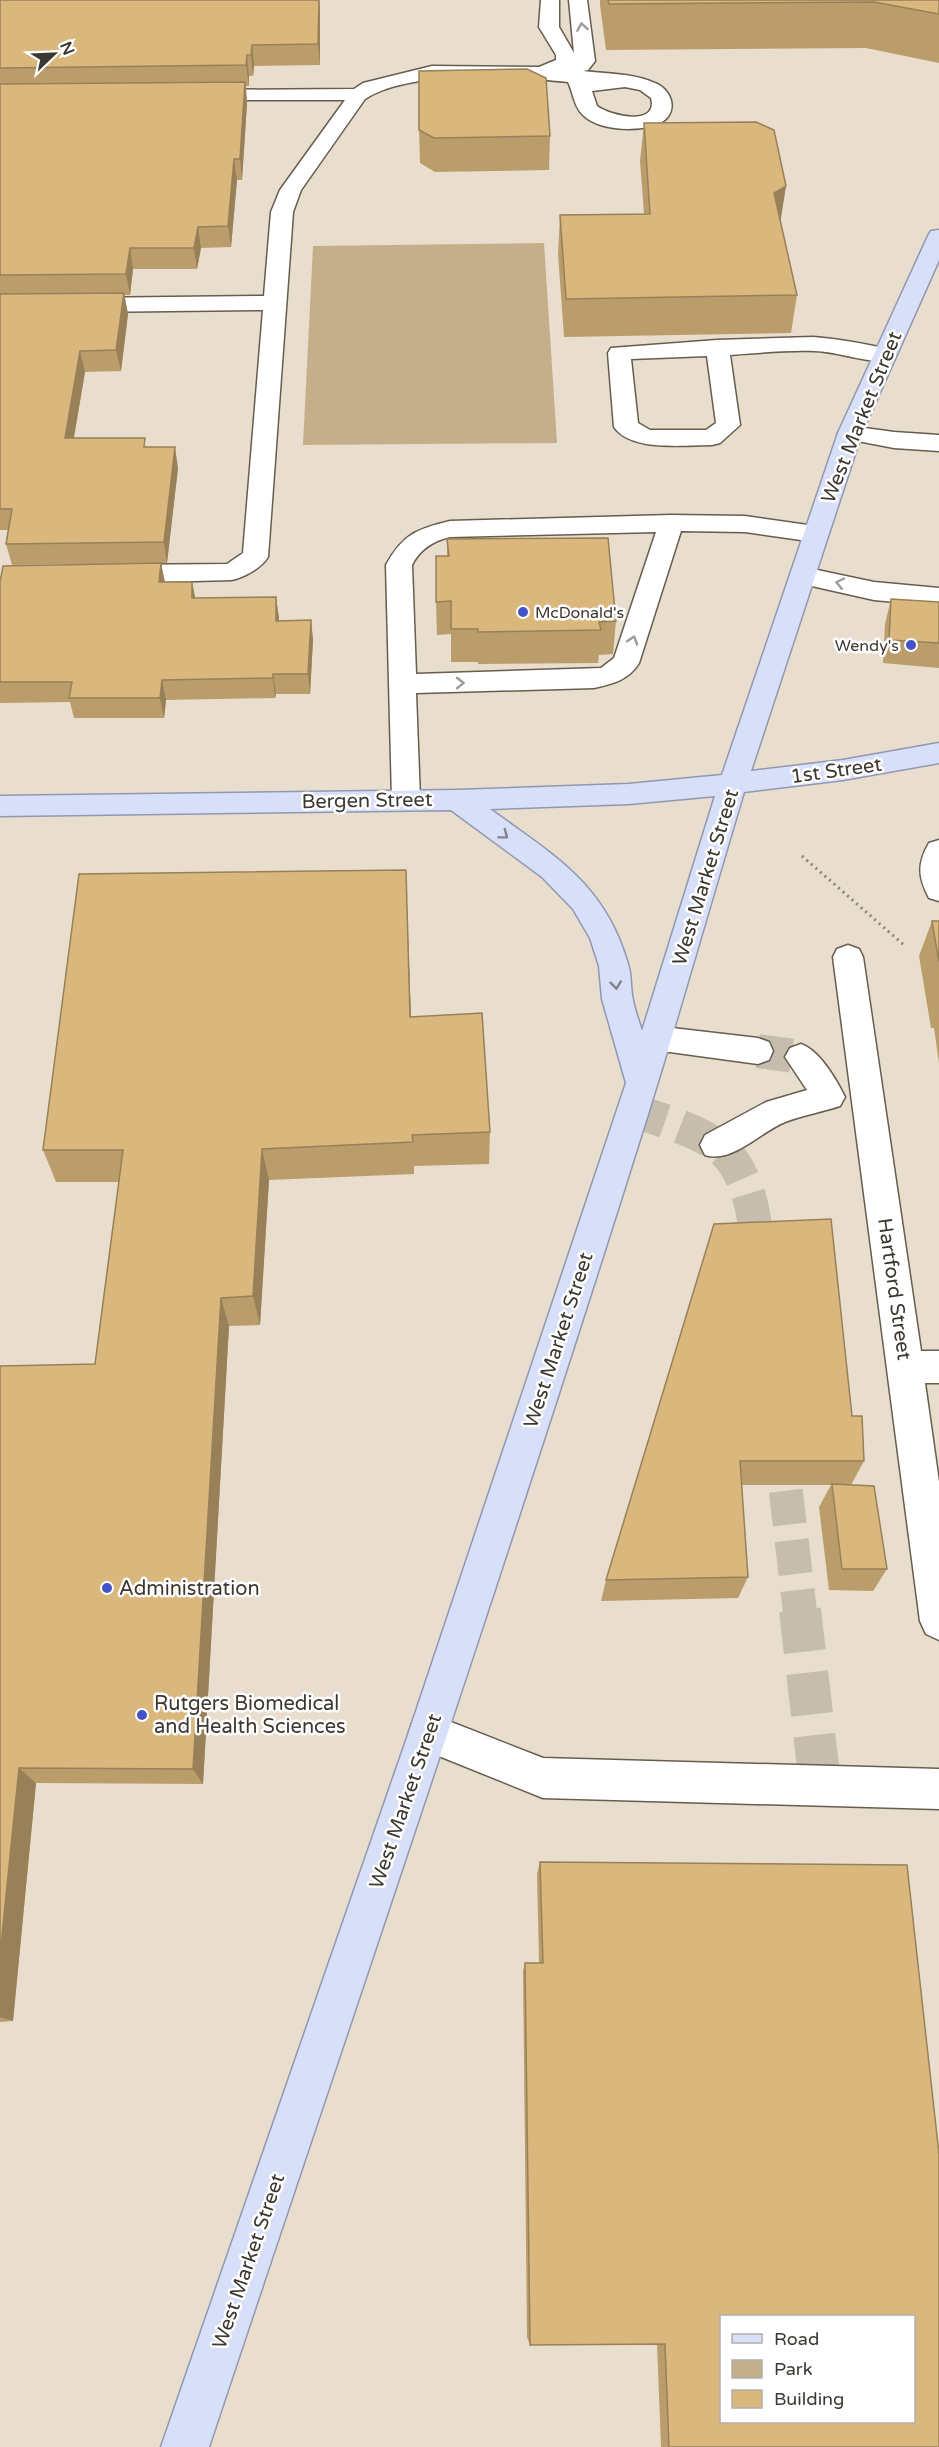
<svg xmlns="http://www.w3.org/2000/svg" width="939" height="2447" viewBox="0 0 939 2447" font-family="'Varela Round',sans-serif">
<rect width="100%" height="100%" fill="#e9decd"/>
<path fill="#c4af8a" d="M544 243 557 443 303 445 313 246Z"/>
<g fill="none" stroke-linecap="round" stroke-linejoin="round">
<path stroke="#c6bdae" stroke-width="34" stroke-dasharray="34 16" stroke-linecap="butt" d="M758 1051 801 1057
M633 1110C660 1120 691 1128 715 1144 753 1170 755 1226 760 1267
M780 1441 800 1612"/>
<path stroke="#c6bdae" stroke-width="42" stroke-dasharray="42 21" stroke-linecap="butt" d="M800 1610 820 1784"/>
<g stroke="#665d4e" stroke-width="3">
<path id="minor" d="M541 0H559V27L574 53 569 0H587L595 61 588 70 583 71C607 74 633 73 655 83 674 91 679 115 658 124 637 132 599 131 583 115 574 107 573 92 568 82 515 76 409 70 365 99L301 190 293 212 268 557C261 568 245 577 232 580L119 583 110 580 106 574 110 568 119 565 227 564 243 553 263 310 0 313V299L264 296 271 212 280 190 345 100H203L196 98 193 94 196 90 354 89 363 83 432 66 539 67 556 60V55L539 27ZM625 87 640 90 651 98C659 127 610 116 597 106L592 91Z
M813 337C840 339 866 344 892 350L895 355 892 360C871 365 837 351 814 351 786 350 757 353 730 355L740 425 720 443 712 445C685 445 631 452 614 427L608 353 611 348 717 340ZM707 356 716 423 706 430H650L638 423 631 359Z
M850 426 894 432 939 435V451L894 448 842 438 838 433 842 428Z
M671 515 745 516 815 526 824 528 828 534 824 540 815 542 745 532 681 531 639 663C629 680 612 684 594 688L416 693 420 799 416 806 406 809 396 806 392 799 386 565C403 534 417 529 450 521ZM656 532 614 658 601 668 416 674 412 565C420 549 433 541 450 537Z
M803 567 874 582 939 588V606L874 600 794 582 790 576 794 570Z
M939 840V901L929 898C918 877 917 864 929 843Z
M848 945 859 949 863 957 921 1351H939V1383H925L939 1482V1640L926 1634 920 1621 833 957 837 949Z
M655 1026 758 1038 769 1042 773 1051 769 1060 758 1064 655 1050 644 1047 640 1038 644 1029Z
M801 1044C820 1051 836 1079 845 1097L840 1106C822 1112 803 1115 785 1122 760 1132 732 1164 705 1155L700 1145 705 1135 766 1102 807 1090 785 1057 790 1048Z
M428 1713 543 1758 939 1769V1809L543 1798 414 1746 409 1732 414 1718Z"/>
</g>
<g stroke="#9097b0" stroke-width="3">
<path id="major" d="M939 230V260L862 433 751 771 843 760 939 743V763L843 780 744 792C712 898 682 1005 649 1111 509 1558 357 2002 209 2447H161L409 1732 626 1083 602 999 599 966 590 938 573 909 542 877 451 810 0 816V796L457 790 629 784 722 775 838 433 928 236 931 231ZM715 796 642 1031C639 1021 635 1011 633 1000 630 988 632 975 628 964 605 883 553 855 490 809L629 804Z"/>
</g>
<path stroke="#8c8579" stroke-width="3" stroke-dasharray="2 4" stroke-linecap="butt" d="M802 856 904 945"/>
<use href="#minor" fill="#fff" fill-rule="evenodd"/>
<use href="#major" fill="#d8dff8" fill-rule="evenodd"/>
</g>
<path fill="#bb9d6c" d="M0 0H319L320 13V65L254 66 253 76H249V86H246L247 103 242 180H237L231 247 201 248 197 269H133L130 295H124L128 314 121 371 85 372 74 438 147 447 178 468 167 563 12 565 6 544 8 530H0Z
M600 0H939V63L866 48 606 50 600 5Z
M644 123 786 186 780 220 797 295 791 333 564 337 558 254 560 215 644 214 640 161Z
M419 130 550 136 549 170 435 172 420 163Z
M447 539 616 621 613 654 599 655 598 663 478 664V662H451V634L437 635 436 602 447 556Z
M161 563 165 582H192L195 598 276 597 279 621 311 620 313 640 310 694H276L275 698 166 700 164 718H74L70 702 0 703V582Z
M891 599 939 602V668L883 663 885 624Z
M407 906 411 1017 490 1132 489 1164 414 1166V1174L269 1180 260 1325 229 1326 203 1784 36 1783 13 2021 0 2022V1366L95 1364 119 1182H56L43 1150Z
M932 921H939V1063L934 1028H931L919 956Z
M714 1224 852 1416 864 1461 851 1485 887 1569 873 1591 829 1590 819 1507 831 1485H741L748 1577 738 1598 601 1601 606 1580Z
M540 1862 939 2447H661L657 2344 530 2345 527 2337 523 1971 525 1963H539L537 1874Z"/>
<path fill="#988058" d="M319 0 320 13V65L318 44Z
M252 45 254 66 253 76 251 55Z
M247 55 249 76V86L246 65Z
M245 82 247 103 242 180 240 159Z
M234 159 237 180 231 247 228 226Z
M786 186 780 224 774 193Z
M198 227 201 248 197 269 194 248Z
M130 248 133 269 130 295 126 274Z
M124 293 128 314 121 371 116 350Z
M80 351 85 372 70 459 65 438Z
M175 447 178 468 167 563 164 542Z
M161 563 165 584 159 582Z
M192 582 196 602 192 598Z
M276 597 279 618V642L276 621Z
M311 620 313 640 310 694 308 674Z
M273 674 276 694 275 698 273 678Z
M162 680 166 700 164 718 160 698Z
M406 870 407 906 412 1051 410 1017Z
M262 1149 269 1180 260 1325 253 1296Z
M221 1298 229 1326 203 1784 193 1769Z
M19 1768 36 1783 13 2021 0 2017V1955Z"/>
<path fill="#d9b77d" stroke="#988058" stroke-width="1.5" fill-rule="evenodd" d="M0 0H319L318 44 252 45 251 55H247L246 65 0 68Z
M608 0H939V14L874 2 609 4Z
M527 69 546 78 550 136 434 138 419 130V71Z
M245 82 240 159H234L228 226 198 227 194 248H130L126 274 0 275V84Z
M756 122 774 130 786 186 774 193 797 295 566 299 560 215 650 214 644 123Z
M124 293 116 350 80 351 65 438H145L144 447H175L164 542 6 544 12 509H0V294Z
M608 538 616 621 599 622 601 630 478 632V629H451V601L436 602V556H449L447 539Z
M161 563 159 582H192V598L276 597V621L311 620 308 674H273V678L162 680 160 698H69L72 682H0V582L3 566Z
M891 599 939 602V643L889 640Z
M406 870 410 1017 482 1013 490 1132 412 1135 413 1142 262 1149 253 1296 221 1298 193 1769 19 1768 0 1955V1366L95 1364 123 1150H43L79 874Z
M932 921H939V962Z
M831 1219 852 1416H862L864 1461H740L748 1577 606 1580 714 1224Z
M832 1484 874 1486 887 1569H842Z
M540 1862 907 1865 939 2154V2447H669L665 2344 530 2345 525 1963H543ZM722 2316H914V2421H722Z"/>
<defs><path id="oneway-chevron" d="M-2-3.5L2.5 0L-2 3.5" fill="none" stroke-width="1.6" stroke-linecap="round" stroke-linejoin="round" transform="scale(1.5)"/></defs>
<g stroke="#9e9c98">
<use href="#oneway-chevron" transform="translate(582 27) rotate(-99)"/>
<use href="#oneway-chevron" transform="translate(840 583) rotate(-168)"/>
<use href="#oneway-chevron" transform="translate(633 640) rotate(-72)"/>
<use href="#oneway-chevron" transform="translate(460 683) rotate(-1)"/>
</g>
<g stroke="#82838b">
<use href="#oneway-chevron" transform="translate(504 835) rotate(37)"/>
<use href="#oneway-chevron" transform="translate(616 985) rotate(83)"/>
</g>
<g fill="#4353c7" stroke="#fff" stroke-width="2">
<circle cx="523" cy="612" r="6"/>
<circle cx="911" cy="645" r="6"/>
<circle cx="107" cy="1588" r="6"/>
<circle cx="142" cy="1715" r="6"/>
</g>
<g text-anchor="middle" stroke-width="5" stroke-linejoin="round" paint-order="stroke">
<g font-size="16" fill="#3c3831" stroke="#fff" text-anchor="start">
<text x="535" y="618">McDonald's</text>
<text x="899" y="651" text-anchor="end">Wendy's</text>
</g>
<g font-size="20" fill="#3c3831" stroke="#fff">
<text transform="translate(861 417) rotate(-68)" y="7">West Market Street</text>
<text transform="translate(836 770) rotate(-8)" y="7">1st Street</text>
<text transform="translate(367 800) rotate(-1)" y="7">Bergen Street</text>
<text transform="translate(705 877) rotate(-73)" y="7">West Market Street</text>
<text transform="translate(895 1289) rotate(82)" y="7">Hartford Street</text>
<text transform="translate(558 1340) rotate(-72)" y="7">West Market Street</text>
<text transform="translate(405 1801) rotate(-71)" y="7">West Market Street</text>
<text transform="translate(248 2261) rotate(-71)" y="7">West Market Street</text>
</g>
<g font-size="20" fill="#3c3831" stroke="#fff" text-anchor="start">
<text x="119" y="1595">Administration</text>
<text x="154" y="1710">Rutgers Biomedical<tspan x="154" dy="23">and Health Sciences</tspan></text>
</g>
</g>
<rect x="720" y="2315" width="195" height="108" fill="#ffffff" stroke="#b1afad" stroke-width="1.5"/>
<rect x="732" y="2334" width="30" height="9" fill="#d8dff8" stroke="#b1afad" stroke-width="1.5"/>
<text x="774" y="2345" font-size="18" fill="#3c3831">Road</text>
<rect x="732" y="2360" width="30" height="18" fill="#c4af8a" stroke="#b1afad" stroke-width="1.5"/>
<text x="774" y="2375" font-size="18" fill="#3c3831">Park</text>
<rect x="732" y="2390" width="30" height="18" fill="#d9b77d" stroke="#b1afad" stroke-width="1.5"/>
<text x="774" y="2405" font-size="18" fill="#3c3831">Building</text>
<g transform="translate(54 54) rotate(67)" stroke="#ffffff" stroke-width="4.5" paint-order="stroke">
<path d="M0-4.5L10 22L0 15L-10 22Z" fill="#3c3831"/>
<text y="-9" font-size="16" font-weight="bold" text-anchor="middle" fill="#3c3831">N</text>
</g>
</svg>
